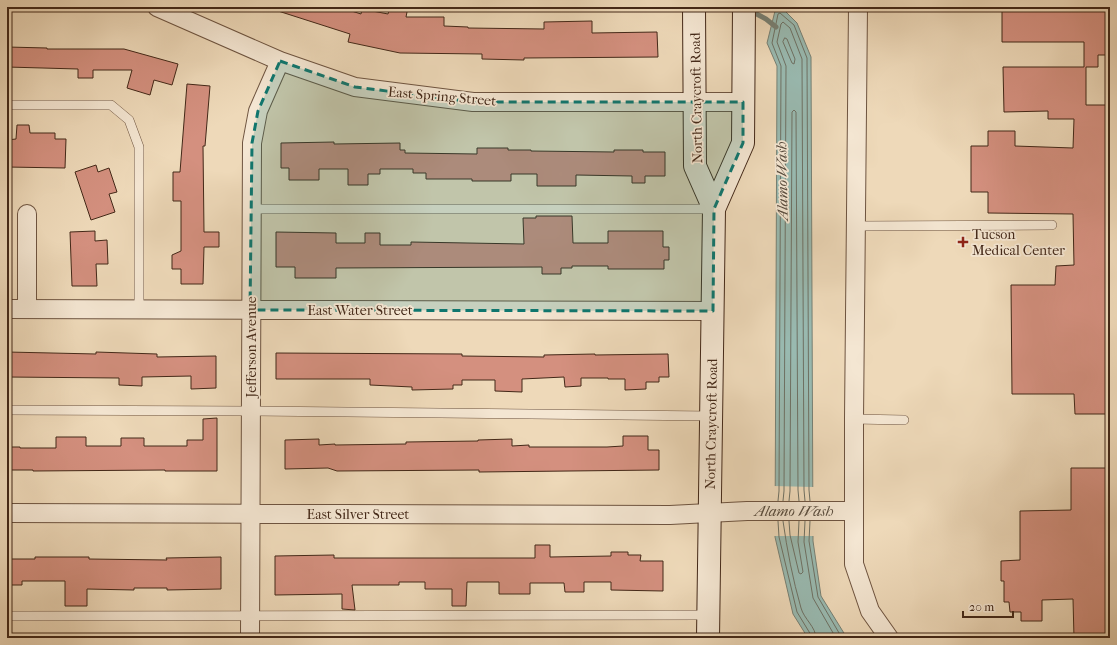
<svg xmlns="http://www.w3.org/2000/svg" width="1117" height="645" viewBox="0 0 1117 645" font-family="'IM FELL French Canon',serif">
<rect width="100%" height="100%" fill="#eed9b9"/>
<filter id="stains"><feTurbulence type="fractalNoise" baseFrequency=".005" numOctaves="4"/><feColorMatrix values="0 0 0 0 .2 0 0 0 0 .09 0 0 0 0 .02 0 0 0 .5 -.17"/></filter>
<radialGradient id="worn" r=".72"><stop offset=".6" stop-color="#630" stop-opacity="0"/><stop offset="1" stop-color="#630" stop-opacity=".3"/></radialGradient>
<path fill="#99bab1" stroke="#778074" d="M776 7H781L797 23 811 57 813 541 821 596 847 638H808L793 614 775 537 777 66 767 43Z"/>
<path fill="#eed9b9" d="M773 486 814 487 815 536H773L772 524Z"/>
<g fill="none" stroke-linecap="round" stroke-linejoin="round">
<path stroke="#6e7164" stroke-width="1" d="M785 38 787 39 795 59 794 64 792 63 783 42Z
M778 501 779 491 781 66 772 43 778 14 780 13 794 25 807 58 809 490 810 501
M783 501 784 491 786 66 777 42 781 24 783 22 790 28 802 59 804 490 805 501
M789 501 790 491 792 112 794 110 796 112 798 490 799 501
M778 521 779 537 797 612 811 635V638
M783 521C787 550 793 580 801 608 804 619 816 627 816 638
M789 521 790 535 799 573 801 574 803 572 798 542 799 521
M805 521 804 542 813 598 836 638
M810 521 809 541 818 597 842 638"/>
<path stroke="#778074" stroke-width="5" d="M749 10 766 19 776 27"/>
</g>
<path fill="#d4907f" stroke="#432818" d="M276 7H339L361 14 362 9 388 14 390 7H408L406 17H444V26L468 27V28L544 29V22L592 21V33L657 32 658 57 524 58V60L482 59V54L400 53 348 42 350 34 275 10Z
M1002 7H1110V55H1098V67H1086V105H1110V414H1075L1074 394H1012L1011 285H1055L1056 266 1074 265 1073 214 988 213V192H971V146H988V131H1015V146L1073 148 1074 119H1048V111L1004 112 1003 67H1084V42H1002Z
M7 47 47 48V49H124L178 64 172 85 154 80 150 95 127 88 132 70H93V78H78V69L7 67Z
M187 84 210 86 205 146H203L204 232H219V247H204L203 284H181V269H172V255L181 251V201H173V172H180Z
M17 125H29L30 133H55V139H66L65 168 7 167V140L16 139Z
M334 142V144L400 143V150H405V153L477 154V148H508V150H531V151L614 152V150H643V152H665V176H645V183H632V176L576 175V186H537V174H511V181H472V179H426V173H413V169H380V174H368V185H348V169H319V180H289V168H281V143Z
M96 165 98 172 109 168 117 192 109 194 115 212 91 220 75 172Z
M536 216H572L573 243H608V231H663V247H669V260H664V269H608V266H572V268H561V274H542V267L336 268V278H295V267H276V232L336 233V243H365V233H380V245H411V242L524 244 523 218H536Z
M95 231V241L107 240 108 264H96L97 286H72L70 232Z
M7 352 96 354V352L157 354V357L216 356V388L191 389V376L142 377V386L119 385V378L7 377Z
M276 353 462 354V356L544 357V355L595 354V355L668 354 669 377H659V382H646V389L625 390V379H608V378H581V386L565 387 564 377 522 379V392L495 391V380H462V385H453V389L412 390V387L370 385V379H276Z
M217 418V471H165V470L33 471V470H7V447H20V448H56V437H86V446H121V438H144V446H187V440H203V419Z
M623 436H648V450H659V470L479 472V470L337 471 328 468 285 469V440L319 439V445L335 444V445L406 444V442L478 441V440L512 439V446L529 445V447H607L623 446Z
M1071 468H1110V638H1074L1073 599 1042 600V621H1021V612H1010L1009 602H1004V581H1001V561L1020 560V511L1071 510Z
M535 545H550V557L611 556V552H628V555H641L640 561H663V591L611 590V582H584V592H565L564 583H530V594H499V582H467L466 606H452V589H425V582H399V585H352L355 610 342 609V594L275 595V556L334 555V558H535Z
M35 557H89V559L167 560 166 558 221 557V589L167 590V588H134V590L87 589V606H65V581H22V585H7V559H35Z"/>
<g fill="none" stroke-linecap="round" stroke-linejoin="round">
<g stroke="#6e5440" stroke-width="10">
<path id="lane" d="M7 105H111L129 120 139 147V309
M251 209H714
M856 226 1052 225
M7 410 250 411 710 416
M854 419 904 420
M7 616 709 615"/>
</g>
<g stroke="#6e5440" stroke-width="20">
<path id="street" d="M157 7 280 61 355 87 473 102H743
M858 7 854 419V564L870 611 889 638
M27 214V309
M7 309 713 311
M7 513 670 515 747 511H854
M250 638 252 143 258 111 280 61"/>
</g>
<g stroke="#432818" stroke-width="24">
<path id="secondary" d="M694 7 695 166 714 209
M708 638 714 209 743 143 744 7"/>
</g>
<use href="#lane" stroke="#f4e6d2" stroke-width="9"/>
<use href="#street" stroke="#f4e6d2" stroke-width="18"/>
<use href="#secondary" stroke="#f4e6d2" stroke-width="22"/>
</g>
<path fill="#0f766e" fill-opacity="0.2" stroke="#0f766e" stroke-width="3" stroke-dasharray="8 5" stroke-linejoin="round" d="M280 61 355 87 473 102H743V143L714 209 713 311 250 310 252 143 258 111Z"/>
<path fill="#8f2418" stroke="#f4e6d2" stroke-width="1.5" d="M961 236h4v4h4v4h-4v4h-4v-4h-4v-4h4z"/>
<g text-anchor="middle" stroke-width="3.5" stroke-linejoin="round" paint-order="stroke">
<g font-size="14" fill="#432818" stroke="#f4e6d2">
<text transform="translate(442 96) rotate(5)" y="5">East Spring Street</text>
<text transform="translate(696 98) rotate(-91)" y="5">North Craycroft Road</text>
<text x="360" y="315">East Water Street</text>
<text transform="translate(251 347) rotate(-90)" y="5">Jefferson Avenue</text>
<text transform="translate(711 424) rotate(-89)" y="5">North Craycroft Road</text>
<text x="358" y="519">East Silver Street</text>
</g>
<g font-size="14" fill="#432818" stroke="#f4e6d2" text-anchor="start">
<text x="972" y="239">Tucson<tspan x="972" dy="16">Medical Center</tspan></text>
</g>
<g font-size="15" font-style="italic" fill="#584c3e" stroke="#f4e6d2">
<text transform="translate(782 181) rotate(-91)" y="5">Alamo Wash</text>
<text x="794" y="516">Alamo Wash</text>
</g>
</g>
<rect width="1117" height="645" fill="none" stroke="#eed9b9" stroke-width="24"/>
<rect x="8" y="8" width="1101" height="629" fill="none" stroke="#432818" stroke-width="2"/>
<rect x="12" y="12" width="1093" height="621" fill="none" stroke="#432818"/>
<path d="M963 611v6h50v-6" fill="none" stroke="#432818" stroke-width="2"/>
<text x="969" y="611" font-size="12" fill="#432818" stroke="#f4e6d2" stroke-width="3" paint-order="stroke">20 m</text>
<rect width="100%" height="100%" filter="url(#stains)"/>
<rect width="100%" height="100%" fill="url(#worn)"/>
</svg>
